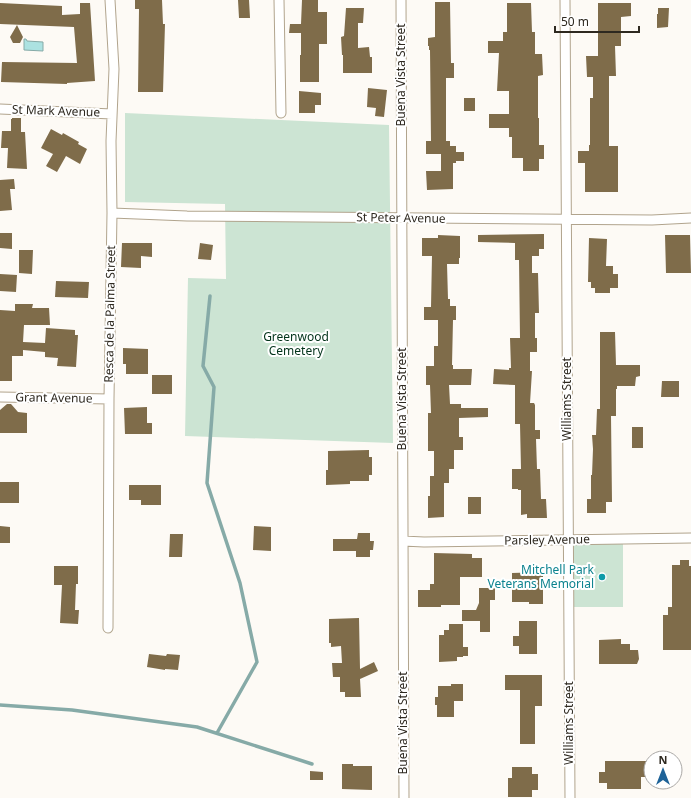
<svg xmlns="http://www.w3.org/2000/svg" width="691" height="798" viewBox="0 0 691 798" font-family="'Noto Sans',sans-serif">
<rect width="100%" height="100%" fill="#fdfaf5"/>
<path fill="#cce4d3" d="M125 113 389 125 393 443 185 436 188 278 226 279 225 204 125 202Z
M572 543H623V607H572Z"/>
<path fill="#ace2e1" stroke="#86aaa7" d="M24 39H26L27 41 43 42V51L24 50Z"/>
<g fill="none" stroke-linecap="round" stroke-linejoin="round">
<path stroke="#86aaa7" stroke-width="3.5" d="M210 296 203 366 214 387 207 483 240 583 257 662 217 733
M0 705 72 710 197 727 312 764"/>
</g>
<path fill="#7f6c4a" d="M135 0H162L163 24H165L163 92H138L139 9H135Z
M238 0H249L250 18H239Z
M302 0H318V12H327V44H319V82H300V55H301V33H289L290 24H301Z
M435 2H450L451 63H454V78H446V141H450V146H456V152H464V161H456V163H453V189L427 190 426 171H441V154H426V141H431L430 50H429V46H428V38L435 37Z
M0 3 62 6V15L80 14V3H90L95 81 67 83V84L1 82 2 62 77 63 74 27 0 24Z
M507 3H531L532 32H535V54H542L543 75 538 76V118H539V145H544V159H539V171H523V158H512V137H509V128H489V114H509V91H497L499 53H488V41H503V32H507Z
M598 3H631V16L621 17V46H615L616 76H609V146H618V192H585V163H578V151H589V145H590V98H593V77H587L586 56H598Z
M346 8H364L363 23H358V48L369 47 370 57H372V73H343V55H342L341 37 344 36Z
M658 8H669L668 27 657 28V14H658Z
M17 25 23 37 20 43H13L10 37Z
M368 88 387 90 384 117 375 116 376 108 367 107Z
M299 91 321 93V105H315V113H299Z
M464 98H475V111H464Z
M12 118H21V132H25L27 169 7 168 8 148H1L2 131H11V119H12Z
M51 129 62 135 63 133 79 142 78 144 87 149 80 164 66 156 57 172 46 166 53 154 41 148Z
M14 179 15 189H10L12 210 0 211V180Z
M0 233H12V249L0 248Z
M544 234V249H539V256H532V273H538L539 313H535V338H537V352H530V371H532L530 403H534L535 405V430H540V439H536L537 469H540L541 499H546L547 518H527V514L521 515V490H518V489H512V469H521L520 424H515V385L493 384 494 369 509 370V368H511L510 338H520L519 260H515V243L478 242V235Z
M438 235 460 236V258H459V264H447L448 299H450V306H456V320H453L452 365H453V369H472L471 385H449L450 404H461V408H488V417L459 418V437H463V450H454V469H449V483H444V517L428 518V496H430V476H434V451H428V413H431L430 385H426V366H434V346H438V320H424V307H431L432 256H422V238H438Z
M665 235H690L691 273H666Z
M589 238 607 239 606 266H613V274H618V288H610V293H595V288H591V282H588Z
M122 243H152V257L141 256V268L121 267Z
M200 243 213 245 211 260 198 259Z
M19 250H33L32 274 19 273Z
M0 274 17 275 16 292 0 291Z
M56 281 89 282 88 298 55 297Z
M15 304H33L32 308H49L50 325H24L23 342 45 343 46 328 75 330V335H78L76 367 57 366 58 358 45 357V352L23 350V356H12V381H0V310L15 311Z
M600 332H615L616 365H640V376L636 377 635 386H617V389H616V416H611L612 502H606V513H587V499H591V475H592L593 449 592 435H596L597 409H600Z
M123 348 148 349V374H126V364H123Z
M152 375H172V394H152Z
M662 381H679V397H661Z
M7 404H11L18 412 27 413V433H0V410Z
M147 407V423H152V434H125L124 408Z
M632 427H643V448H632Z
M369 450V457H372V475H369V481H350V484L326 485V470H328V451Z
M0 482H19V503H0Z
M129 485H161V505H141V500H129Z
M468 497H481V514H468Z
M0 526 10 527V543H0Z
M254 526 271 527V551L253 550Z
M358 533H370V541H374L373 550H370V557H356V551H333V539H357Z
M170 534H183L182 557H169Z
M434 553 472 554V558H482V577H460V605H441V607H418V590H430V584H434Z
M680 560H689V566H691V650H663V615H668V607H672V565H680Z
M54 566H78V584H76L75 610H79L78 624 60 623 62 585H54Z
M543 572V604H529V602H512V573Z
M479 588H495V600H490V632H480V621H462V610H476L479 603Z
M359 618 360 669 374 662 378 671 360 679 361 697H345V692H340V677H333L332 663H342L341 646 331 647V643H329V619Z
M519 621H537V654H519V646H513V636H519Z
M449 624H463V647H468V656H463V657H457V661L439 662V635H444V630H449Z
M621 639V644H630V650H638L639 659 637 664H599V640Z
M149 654 166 656 167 654 180 655 178 670 165 669V670L147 667Z
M505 675H542V706H535V744H520V690H505Z
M451 684H463V701H454V717H437V705H435V697H438V686H451Z
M605 761H651V777H641V789H607V783H599V772H605Z
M342 764H353V766H372V790L342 789Z
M512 767H532V774H538V790H532V797H508V778H512Z
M310 771 323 772V780H310Z"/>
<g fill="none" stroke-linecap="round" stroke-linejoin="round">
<g stroke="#b1a48d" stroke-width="11">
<path id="street" d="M279 0 281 113
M401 0 404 798
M565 0 570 798
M0 109 112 114
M112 213 187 216 652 220 691 218
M0 397 109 399
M403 541 424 542 691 538
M108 628 109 399 112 213 111 141 114 69 110 0"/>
</g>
<use href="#street" stroke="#fff" stroke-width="9"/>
</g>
<circle fill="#0f9aa8" stroke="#fff" stroke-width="1.5" cx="602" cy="577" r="4"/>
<g text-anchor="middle" stroke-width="4" stroke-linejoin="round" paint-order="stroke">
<g font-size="12" fill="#2e2920" stroke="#fff">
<text transform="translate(401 75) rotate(-90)" y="4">Buena Vista Street</text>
<text transform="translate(56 111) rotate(2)" y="4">St Mark Avenue</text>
<text transform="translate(401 218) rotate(1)" y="4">St Peter Avenue</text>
<text transform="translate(110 314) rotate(-89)" y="4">Resca de la Palma Street</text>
<text transform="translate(54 398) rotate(1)" y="4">Grant Avenue</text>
<text transform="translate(402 399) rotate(-90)" y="4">Buena Vista Street</text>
<text transform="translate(567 399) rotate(-90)" y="4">Williams Street</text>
<text transform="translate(547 540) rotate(-1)" y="4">Parsley Avenue</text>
<text transform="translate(403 723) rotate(-90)" y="4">Buena Vista Street</text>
<text transform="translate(569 723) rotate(-90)" y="4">Williams Street</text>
</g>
<g font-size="12" fill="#02331a" stroke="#fff">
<text x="296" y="341">Greenwood<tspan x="296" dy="14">Cemetery</tspan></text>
</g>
<g font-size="12" fill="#0d838f" stroke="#fff" text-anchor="end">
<text x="594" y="574">Mitchell Park<tspan x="594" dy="14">Veterans Memorial</tspan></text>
</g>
</g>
<g transform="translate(663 770)"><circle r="19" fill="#ffffff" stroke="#aba9a6"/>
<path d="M0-3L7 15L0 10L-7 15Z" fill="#1e6398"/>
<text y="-6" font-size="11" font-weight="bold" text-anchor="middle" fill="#2e2920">N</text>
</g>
<path d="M555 26v6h84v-6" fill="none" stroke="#2e2920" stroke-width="2"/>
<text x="561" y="26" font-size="12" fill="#2e2920" stroke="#ffffff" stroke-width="3" paint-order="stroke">50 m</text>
</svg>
